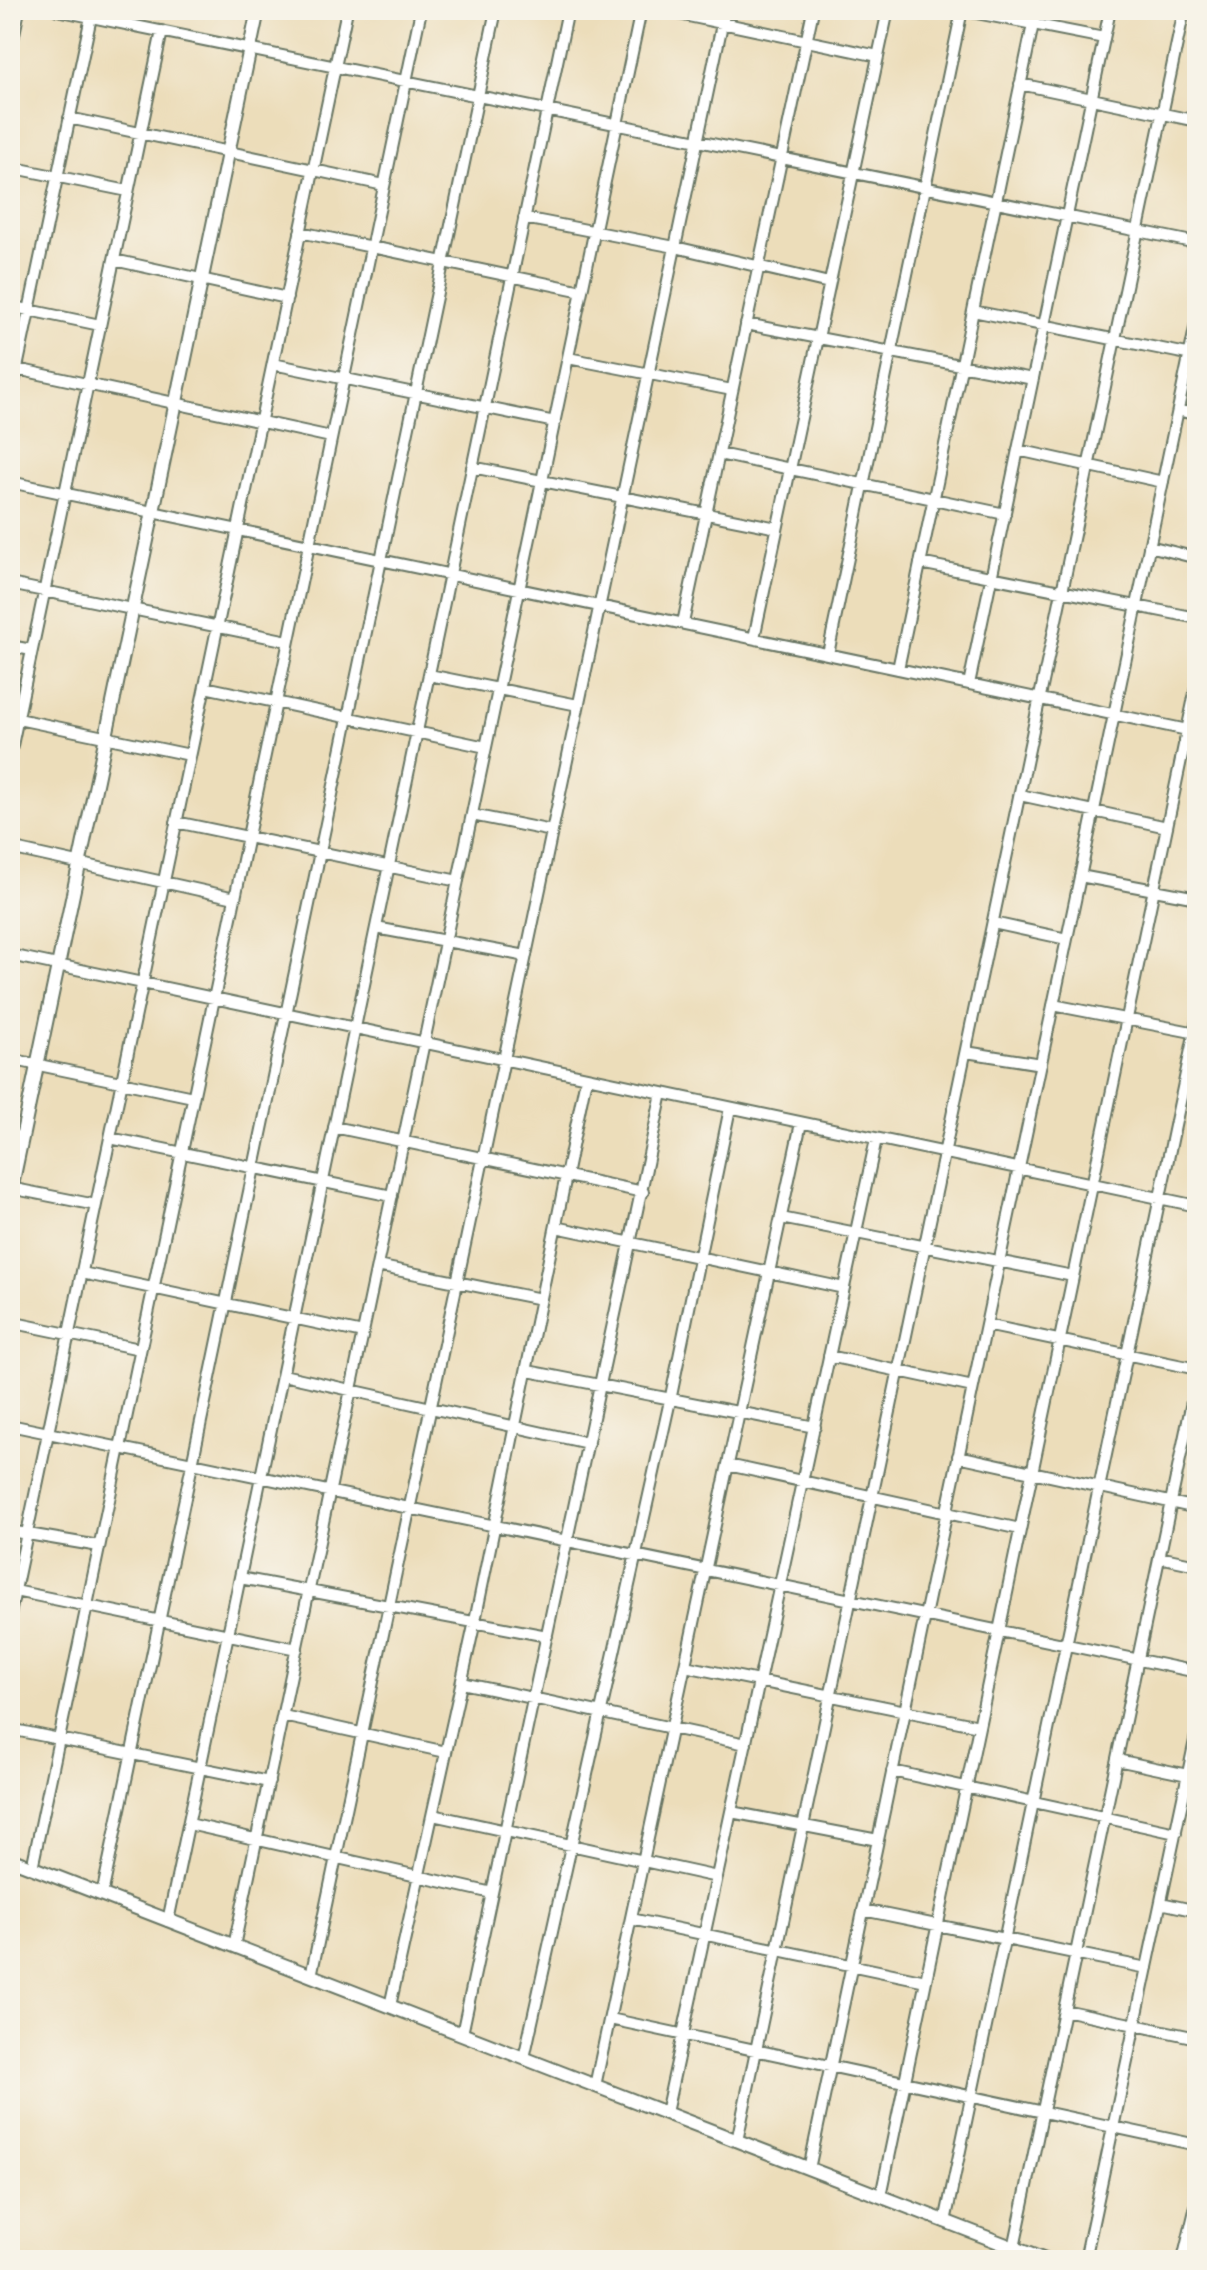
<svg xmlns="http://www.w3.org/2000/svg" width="1207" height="2270" viewBox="0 0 1207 2270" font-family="'IM FELL Double Pica',serif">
<rect width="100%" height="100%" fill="#f7f3e8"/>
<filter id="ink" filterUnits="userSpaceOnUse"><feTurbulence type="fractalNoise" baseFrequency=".0125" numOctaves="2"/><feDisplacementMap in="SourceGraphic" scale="16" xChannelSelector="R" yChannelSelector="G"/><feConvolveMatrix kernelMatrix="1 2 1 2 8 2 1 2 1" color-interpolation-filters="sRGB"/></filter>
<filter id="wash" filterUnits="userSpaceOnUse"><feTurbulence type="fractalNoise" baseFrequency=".006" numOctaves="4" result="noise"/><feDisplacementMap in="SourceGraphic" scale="32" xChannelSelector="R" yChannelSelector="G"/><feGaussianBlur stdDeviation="1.8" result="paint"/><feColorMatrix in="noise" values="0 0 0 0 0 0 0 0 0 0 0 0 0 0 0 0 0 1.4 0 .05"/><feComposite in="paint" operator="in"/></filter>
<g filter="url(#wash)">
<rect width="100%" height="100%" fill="#ecddba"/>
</g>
<g filter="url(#ink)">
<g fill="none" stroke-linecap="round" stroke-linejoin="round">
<g stroke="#677563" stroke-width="14">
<path id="minor" d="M57 10 1197 243
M660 10 878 56
M961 10 1104 38
M10 53 19 10
M1020 84 1197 121
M69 118 384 185
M10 167 128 191
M524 218 675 247 829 283
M300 232 582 291
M114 260 287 298
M10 306 100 325
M973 311 1197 356
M746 324 1033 379
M568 358 732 390
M273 364 555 422
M17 369 331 437
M10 401 92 12
M1178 410 1197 415
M1018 450 1163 482
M719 454 1005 514
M472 467 777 528
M10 482 1197 732
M1149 546 1197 558
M920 563 1197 618
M10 584 288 641
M683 623 813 10
M754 638 888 10
M10 646 32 650
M828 654 962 10
M898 669 1036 10
M429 675 578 705
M969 684 1110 10
M205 687 486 747
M18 719 190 755
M10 755 162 31
M1020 795 1167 827
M472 815 552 831
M176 822 458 881
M10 848 235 898
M1080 876 1197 898
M993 923 1067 939
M376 928 526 956
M10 955 1197 1206
M1053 1005 1197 1033
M966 1052 1041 1064
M10 1059 193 1097
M334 1127 643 1192
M110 1138 392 1196
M10 1188 96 1205
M781 1218 1073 1276
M556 1227 844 1288
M377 1266 541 1299
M82 1273 363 1333
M10 1322 140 1349
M986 1325 1197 1369
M829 1356 973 1387
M528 1371 815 1427
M283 1375 588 1443
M10 1425 1197 1672
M958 1456 1197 1508
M728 1465 1020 1529
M10 1531 99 1546
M1159 1557 1197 1565
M240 1578 547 1636
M15 1591 297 1649
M10 1614 347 10
M685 1666 979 1726
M462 1683 746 1744
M283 1716 446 1752
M10 1729 269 1782
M1117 1760 1197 1777
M892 1771 1176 1833
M731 1812 878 1840
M433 1815 717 1877
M189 1824 492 1893
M32 1868 421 10
M102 1895 496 10
M1161 1903 1197 1911
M863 1910 1147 1968
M631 1919 926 1981
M168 1921 568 10
M234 1946 641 10
M311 1976 725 10
M390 2006 475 1621 586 1078
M1064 2010 1197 2038
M610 2019 1197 2145
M462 2034 662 1093
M524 2058 671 1396 730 1108
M595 2086 801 1123
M666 2113 876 1139
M737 2141 1184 10
M809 2169 1197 319
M881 2196 1197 683
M945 2222 1197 1021
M1014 2248 1197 1378
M1085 2260 1197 1731"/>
</g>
<g stroke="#677563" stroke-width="16">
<path id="tertiary" d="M10 1195 258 10
M10 1859 1045 2260
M1184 2260 1197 2206"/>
</g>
<use href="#minor" stroke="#fff" stroke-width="10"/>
<use href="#tertiary" stroke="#fff" stroke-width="12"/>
</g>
</g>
<rect width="1207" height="2270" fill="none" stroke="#f7f3e8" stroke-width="40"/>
</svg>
